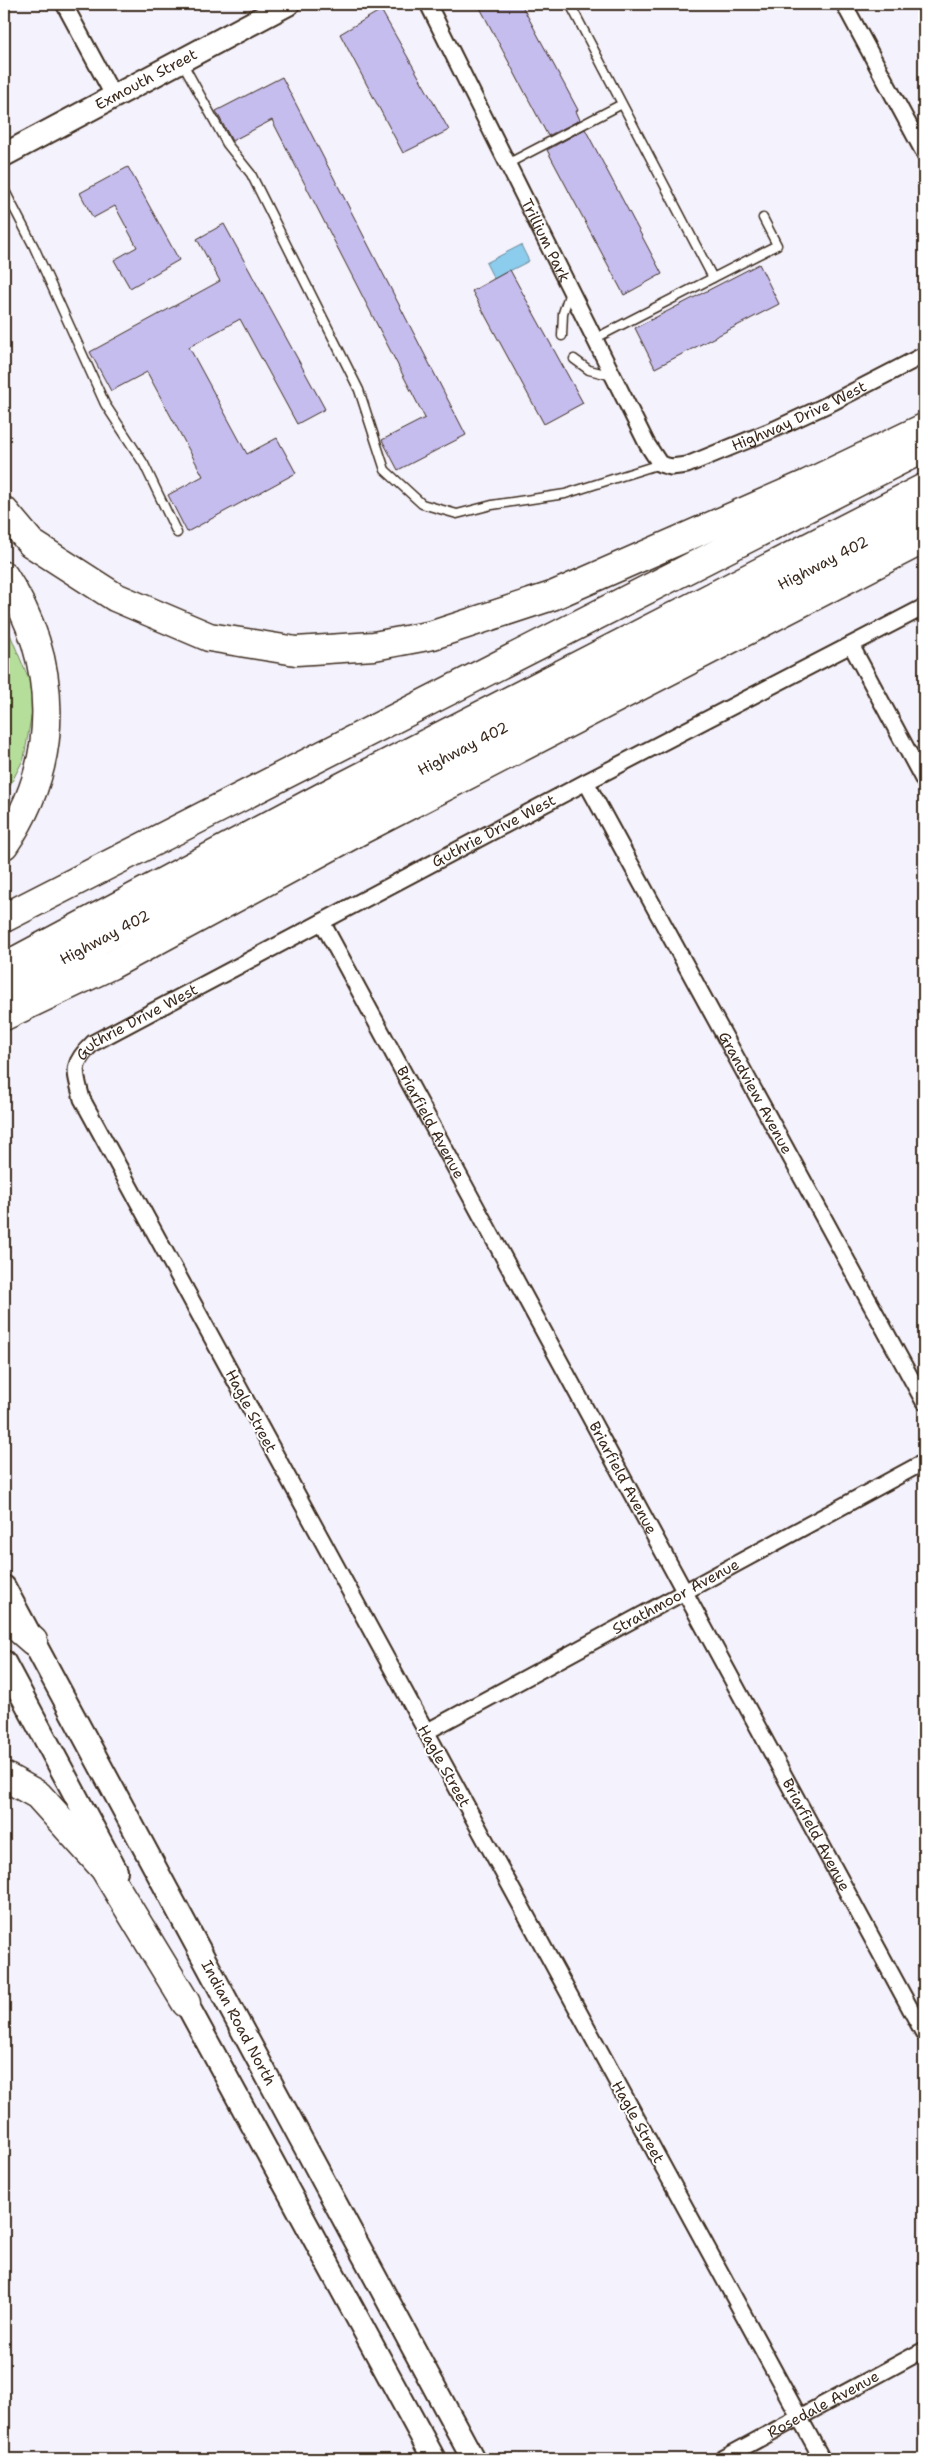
<svg xmlns="http://www.w3.org/2000/svg" width="928" height="2463" viewBox="0 0 928 2463" font-family="'Shantell Sans',sans-serif">
<rect width="100%" height="100%" fill="#f4f2fc"/>
<filter id="ink" filterUnits="userSpaceOnUse"><feTurbulence type="fractalNoise" baseFrequency=".02" numOctaves="2"/><feDisplacementMap in="SourceGraphic" scale="10" xChannelSelector="R" yChannelSelector="G"/><feConvolveMatrix kernelMatrix="1 2 1 2 8 2 1 2 1" color-interpolation-filters="sRGB"/></filter>
<g filter="url(#ink)">
<path fill="#b5de9b" stroke="#78845c" d="M4 620 35 694 24 758 4 797Z"/>
<path fill="#8ccced" stroke="#6c8b9a" d="M521 245 529 261 494 279 486 263Z"/>
<path fill="#c6bdef" stroke="#3b2a1e" d="M478 4H521L578 110 576 111 580 120 548 136Z
M381 10 449 130 403 153 340 34Z
M282 77 466 435 398 470 382 440 425 418 272 120 232 141 216 111Z
M585 129 662 274 624 295 547 150Z
M128 167 179 260 130 288 114 260 137 247 115 206 93 218 80 193Z
M224 224 325 409 297 424 240 319 189 347 247 454 277 438 296 473 187 532 168 495 203 476 147 372 111 391 90 352 220 281 197 239Z
M759 264 779 304 655 368 635 328Z
M510 270 583 403 544 424 472 291Z"/>
<g fill="none" stroke-linecap="round" stroke-linejoin="round">
<g stroke="#3b2a1e" stroke-width="11">
<path id="lane" d="M570 4 713 278
M182 62 227 144 251 174 359 390 385 470 422 504 457 514 492 505 565 494 660 464
M509 163 622 104
M4 189 34 247 105 404 144 464 177 533
M562 336 563 313 570 292
M596 338 777 245 763 218
M574 359 589 370 613 376"/>
</g>
<g stroke="#3b2a1e" stroke-width="19">
<g id="street">
<path d="M64 4 113 95"/>
<path id="s1" d="M428 4 647 444 660 464 671 467 687 465 775 429 831 403 924 355"/>
<path d="M844 4 924 153"/>
<path d="M851 645 924 781"/>
<path id="s2" d="M586 782 924 1402"/>
<path id="s3" d="M322 922 924 2034"/>
<path id="s4" d="M426 1732 924 1462"/>
<path id="s5" d="M722 2459 924 2350"/>
<path id="s6" d="M822 2459 82 1099C75 1071 70 1065 93 1043L586 782 924 607"/>
</g>
</g>
<g stroke="#3b2a1e" stroke-width="26">
<g id="secondary">
<path id="s7" d="M4 155 288 4"/>
<path id="s8" d="M4 1587 473 2459"/>
<path d="M4 1662 116 1871"/>
<path d="M178 1988 434 2459"/>
</g>
</g>
<g stroke="#3b2a1e" stroke-width="31">
<g id="highway">
<path d="M4 511 31 543 115 597 209 637 296 651 374 646 433 635 552 596 807 484 924 428"/>
<path d="M4 576C59 660 62 761 4 845"/>
<path d="M4 918 924 448"/>
<path d="M4 967 326 795 924 488"/>
<path id="s9" d="M4 991 336 814 924 511"/>
<path d="M4 1016 111 965 361 830 924 539"/>
<path d="M4 1616 33 1641"/>
<path d="M4 1776 38 1795 104 1868 186 2003"/>
</g>
</g>
<use href="#lane" stroke="#fff" stroke-width="8"/>
<use href="#street" stroke="#fff" stroke-width="15"/>
<use href="#secondary" stroke="#fff" stroke-width="22"/>
<use href="#highway" stroke="#fff" stroke-width="28"/>
</g>
</g>
<g text-anchor="middle" stroke-width="4" stroke-linejoin="round" paint-order="stroke">
<g font-size="15" fill="#3b2a1e" stroke="#fff">
<text dy="5" stroke="none"><textPath href="#s7" startOffset="161">Exmouth Street</textPath></text>
<text dy="5" stroke="none"><textPath href="#s1" startOffset="264">Trillium Park</textPath></text>
<text dy="5" stroke="none"><textPath href="#s1" startOffset="665">Highway Drive West</textPath></text>
<text dy="5" stroke="none"><textPath href="#s9" startOffset="924">Highway 402</textPath></text>
<text dy="5" stroke="none"><textPath href="#s9" startOffset="519">Highway 402</textPath></text>
<text dy="5" stroke="none"><textPath href="#s6" startOffset="2064">Guthrie Drive West</textPath></text>
<text dy="5" stroke="none"><textPath href="#s9" startOffset="114">Highway 402</textPath></text>
<text dy="5" stroke="none"><textPath href="#s6" startOffset="1659">Guthrie Drive West</textPath></text>
<text dy="5" stroke="none"><textPath href="#s2" startOffset="354">Grandview Avenue</textPath></text>
<text dy="5" stroke="none"><textPath href="#s3" startOffset="228">Briarfield Avenue</textPath></text>
<text transform="translate(251 1411) rotate(62)" y="5">Hagle Street</text>
<text dy="5" stroke="none"><textPath href="#s3" startOffset="632">Briarfield Avenue</textPath></text>
<text dy="5" stroke="none"><textPath href="#s4" startOffset="284">Strathmoor Avenue</textPath></text>
<text transform="translate(444 1766) rotate(61)" y="5">Hagle Street</text>
<text dy="5" stroke="none"><textPath href="#s3" startOffset="1038">Briarfield Avenue</textPath></text>
<text dy="5" stroke="none"><textPath href="#s8" startOffset="495">Indian Road North</textPath></text>
<text transform="translate(638 2122) rotate(61)" y="5">Hagle Street</text>
<text dy="5" stroke="none"><textPath href="#s5" startOffset="115">Rosedale Avenue</textPath></text>
</g>
</g>
<rect width="928" height="2463" fill="none" stroke="#fff" stroke-width="20"/>
<rect x="10" y="10" width="908" height="2443" fill="none" stroke="#3b2a1e" stroke-width="2" filter="url(#ink)"/>
</svg>
